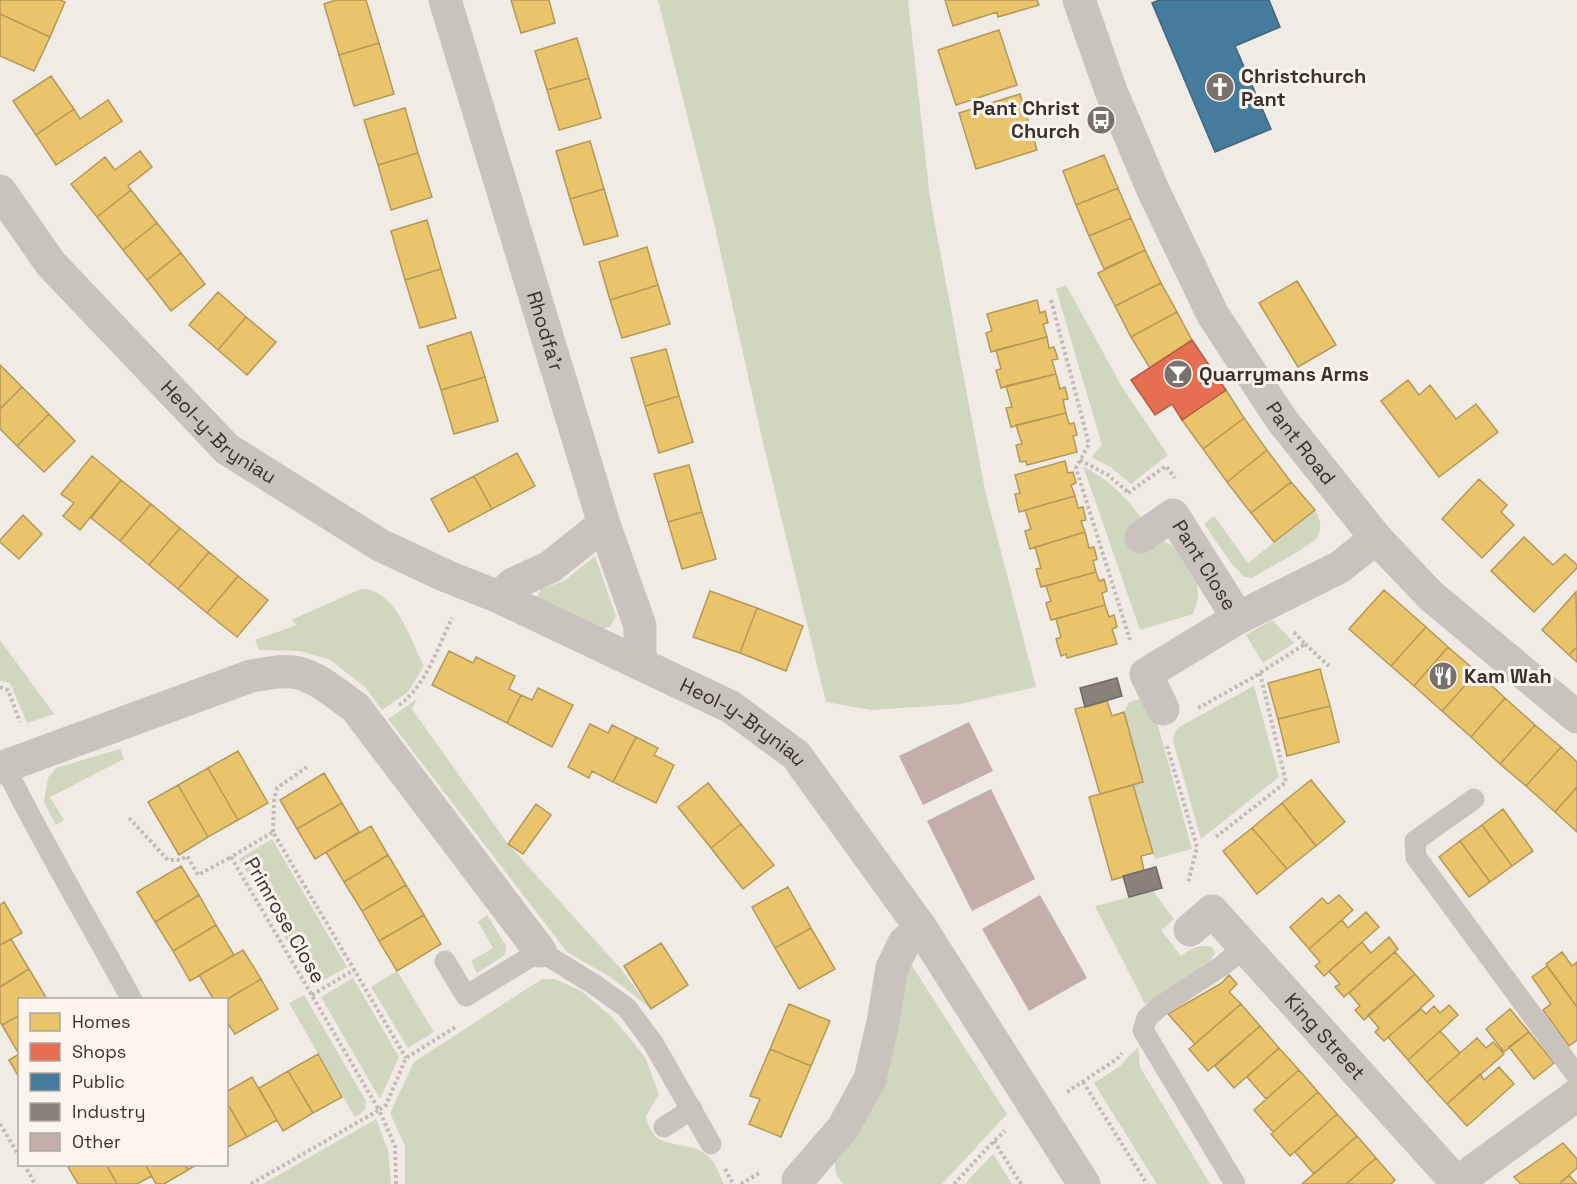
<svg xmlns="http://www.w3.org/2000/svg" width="1577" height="1184" viewBox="0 0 1577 1184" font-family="'Space Grotesk',sans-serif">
<rect width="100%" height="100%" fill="#f0ebe5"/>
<path fill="#d1d6bf" d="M658 0H908L930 198 985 490 1036 687 960 704 871 710 826 702 761 434 714 223Z
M1066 285 1122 387 1168 455 1131 484 1112 468 1091 457 1102 445 1056 289Z
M1083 466C1110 481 1125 495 1143 520L1126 532 1137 553 1154 544 1165 542 1173 546 1197 584 1198 599 1193 614 1140 630Z
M1315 510C1320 519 1323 528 1317 537 1311 547 1264 570 1252 578L1244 577 1231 563 1204 524 1214 516 1248 563Z
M595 556 616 616 611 626 602 629 537 598 541 589 564 581Z
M361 589C395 588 411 640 424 666L408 692 382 710 365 687 329 659 299 651 259 650 255 640 297 625 291 620Z
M1272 620 1294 643 1263 663 1246 635Z
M0 640 54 714 27 723 10 683 0 681Z
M1254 686 1279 777 1201 839 1173 741 1175 732 1179 727Z
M1143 698 1157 722 1192 849 1155 859 1133 785 1143 782 1124 712 1129 702Z
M417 699 412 709 508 844 620 968 651 1009 612 978 567 952 388 719Z
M120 749 124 759 50 797 64 820 56 825 44 802 48 778 56 768Z
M272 839 347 967 313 986 239 859Z
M1153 891 1174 919 1161 930 1181 956C1192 948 1198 944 1212 947L1215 953 1210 961 1145 1004 1095 906Z
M487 915 506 946 505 955 477 973 471 961 493 948 478 922Z
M911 964 1007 1114 942 1184H843L836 1174 835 1163 901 979Z
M397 971 434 1032 408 1048 371 987Z
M353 978 399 1057 380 1099 321 997Z
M542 979H555L581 991 612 1017 645 1057 659 1094 646 1116C654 1158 689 1134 711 1159 716 1165 720 1176 724 1184H405V1146L390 1113 414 1062Z
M304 995 366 1101 365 1110 355 1117 289 1003Z
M1138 1047 1140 1067 1210 1184H1157L1094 1083 1120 1066Z
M376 1119 388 1150 391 1184H263Z
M993 1154 1012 1184H965Z"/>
<path fill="#e9c46a" stroke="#b59857" stroke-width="1.5" d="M0 0H60L65 2 50 37 0 14Z
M336 0H366L379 43 339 55 324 4Z
M511 0H549L555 23 521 33Z
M945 0H1037L1039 5 998 17 997 12 953 26Z
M0 14 50 37 34 71 0 56Z
M999 30 1017 85 956 105 938 50Z
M577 38 589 78 547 90 535 51Z
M379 43 394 94 354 106 339 55Z
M51 76 74 109 36 135 13 101Z
M589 78 601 118 559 130 547 90Z
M1020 94 1037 150 976 169 959 113Z
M108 100 122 121 56 165 36 135 74 109 80 119Z
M405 108 418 153 378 165 364 120Z
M590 141 604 189 570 199 556 151Z
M140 151 152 167 128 186 131 190 97 217 71 184 105 157 115 170Z
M418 153 432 197 391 210 378 165Z
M1104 155 1118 188 1076 205 1063 171Z
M1118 188 1131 218 1089 236 1076 205Z
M604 189 618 236 584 245 570 199Z
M131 190 157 223 123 250 97 217Z
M1131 218 1145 250 1104 269 1089 236Z
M427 220 441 269 405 280 391 231Z
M157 223 181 253 147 280 123 250Z
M647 247 658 285 610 300 599 262Z
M1145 250 1161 283 1115 306 1098 273Z
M181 253 205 284 171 311 147 280Z
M441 269 456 318 420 328 405 280Z
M1297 281 1336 345 1298 367 1259 303Z
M1161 283 1177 312 1131 337 1115 306Z
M658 285 670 324 622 338 610 300Z
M218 292 246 317 218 350 189 325Z
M1037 300 1040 313 1045 311 1048 323 1043 324 1047 337 991 352 986 333 992 331 987 314Z
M1177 312 1192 340 1150 368 1131 337Z
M246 317 276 342 247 375 218 350Z
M471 332 485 377 441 390 427 346Z
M1047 337 1049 348 1054 347 1058 359 1052 360 1056 374 1001 388 996 370 1001 369 996 350Z
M666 349 679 396 645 406 631 358Z
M0 365 22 387 0 409Z
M1056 374 1060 389 1065 387 1068 399 1063 400 1066 413 1011 427 1006 408 1012 407 1006 386Z
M485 377 498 421 454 434 441 390Z
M1408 380 1419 395 1430 385 1456 419 1476 404 1498 432 1439 477 1381 401Z
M22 387 49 414 17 446 0 429V409Z
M1226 390 1244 418 1203 449 1182 420Z
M679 396 693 442 659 453 645 406Z
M1066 413 1069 424 1074 423 1077 435 1073 436 1077 452 1027 465 1026 461 1020 462 1016 445 1022 444 1016 425Z
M49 414 75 441 44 472 17 446Z
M1244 418 1267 450 1227 482 1203 449Z
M1267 450 1291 482 1251 513 1227 482Z
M517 453 535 486 492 509 474 476Z
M92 456 121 480 80 530 63 516 74 503 61 494Z
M1065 461 1068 473 1073 472 1076 483 1071 485 1075 496 1019 512 1015 494 1020 493 1015 475Z
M689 465 702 512 668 522 654 474Z
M474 476 492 509 449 532 431 499Z
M1479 479 1507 505 1501 512 1514 525 1482 558 1442 519Z
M121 480 151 504 120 541 91 518Z
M1291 482 1315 510 1274 542 1251 513Z
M1075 496 1078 508 1083 507 1086 520 1081 521 1085 532 1030 549 1025 531 1031 529 1025 510Z
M151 504 180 528 149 565 120 541Z
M702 512 716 559 682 569 668 522Z
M23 515 42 534 19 559 0 542V540Z
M180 528 209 552 178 589 149 565Z
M1085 532 1089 548 1094 547 1097 559 1093 561 1096 572 1041 587 1036 569 1041 568 1035 547Z
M1524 537 1553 565 1565 554 1577 565V568L1534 612 1491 571Z
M209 552 238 576 207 613 178 589Z
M1096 572 1099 581 1104 579 1107 591 1102 593 1105 605 1051 620 1046 603 1051 601 1046 586Z
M238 576 268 600 237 637 207 613Z
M1384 590 1426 627 1391 666 1349 629Z
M710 591 757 608 740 653 693 637Z
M1576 592 1577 647 1569 655 1542 630Z
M1105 605 1109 617 1114 615 1117 627 1112 629 1117 644 1067 658 1066 654 1061 656 1056 639 1061 637 1056 619Z
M757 608 803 626 786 671 740 653Z
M1426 627 1448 647 1414 686 1391 666Z
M1448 647 1477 672 1442 711 1414 686Z
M1577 647V662L1569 655Z
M449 651 473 663 476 657 515 676 509 689 521 695 507 723 432 685Z
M1320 669 1330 706 1278 719 1268 683Z
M1477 672 1505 698 1471 737 1442 711Z
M538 688 573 705 552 747 507 723 521 695 532 700Z
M1505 698 1535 725 1500 764 1471 737Z
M1107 701 1112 716 1124 712 1143 782 1100 794 1075 709Z
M1330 706 1339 742 1287 756 1278 719Z
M590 724 608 733 612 725 636 737 613 782 592 771 589 778 568 767Z
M1535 725 1561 747 1526 786 1500 764Z
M636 737 658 748 654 755 674 765 656 803 613 782Z
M1561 747 1577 762V787L1555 812 1526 786Z
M238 751 268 803 238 820 208 768Z
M208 768 238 820 208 837 178 785Z
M324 773 342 803 297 829 280 800Z
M1311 780 1345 822 1316 846 1282 803Z
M708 783 741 824 711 848 678 807Z
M178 785 208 837 179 855 148 802Z
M1133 785 1153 853 1141 856 1144 871 1112 880 1089 797Z
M1577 787V832L1555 812Z
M342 803 359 832 315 859 297 829Z
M1282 803 1316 846 1287 869 1252 828Z
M536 804 551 815 523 854 508 844Z
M1503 809 1533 851 1512 866 1482 825Z
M741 824 774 865 743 889 711 848Z
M1482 825 1512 866 1490 882 1460 841Z
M371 826 388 855 344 882 326 852Z
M1252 828 1287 869 1257 894 1223 851Z
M1460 841 1490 882 1469 897 1439 857Z
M388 855 406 885 362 911 344 882Z
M181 866 199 895 155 922 137 892Z
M406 885 424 915 379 941 362 911Z
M788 887 811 928 775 948 752 907Z
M199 895 216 925 173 951 155 922Z
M1339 895 1353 910 1309 949 1290 927 1322 898 1328 904Z
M4 902 22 933 0 945V905Z
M1366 912 1379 927 1324 976 1315 966 1320 962 1309 949 1342 920 1348 928Z
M424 915 441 944 397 971 379 941Z
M216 925 234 955 190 981 173 951Z
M811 928 835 969 799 989 775 948Z
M1389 937 1398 949 1344 997 1335 987 1340 984 1329 971 1362 942 1371 953Z
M11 939 29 969 0 987V945Z
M661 943 688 985 651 1009 624 966Z
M243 950 261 979 226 1000H214L199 975Z
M1395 952 1415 974 1364 1020 1355 1010 1360 1006 1349 993Z
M1562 952 1572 966 1577 962V1007L1546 964Z
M1547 966 1577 1007V1040L1569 1046 1543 1010 1551 1004 1532 977Z
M29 969 47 999 20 1000V1015L2 1025 0 1022V987Z
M1415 974 1434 996 1384 1041 1375 1032 1379 1028 1368 1015Z
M1229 975 1237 984 1229 992 1241 1004 1195 1044 1168 1014 1222 983Z
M261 979 278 1009 235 1034 226 1021V1000Z
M789 1004 830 1021 811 1066 770 1049Z
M1241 1004 1260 1026 1208 1071 1189 1049Z
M1449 1005 1458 1015 1408 1060 1388 1037 1421 1009 1426 1014 1434 1006 1440 1013Z
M1510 1009 1529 1032 1504 1052 1486 1029Z
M20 1015V1054H19L2 1025Z
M1260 1026 1279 1048 1234 1088 1215 1066Z
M1440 1031 1460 1053 1427 1082 1408 1060Z
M1529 1032 1554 1063 1534 1079 1509 1047Z
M1477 1038 1486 1048 1493 1042 1504 1054 1447 1104 1427 1082Z
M1279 1048 1299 1070 1266 1099 1247 1077Z
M770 1049 811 1066 781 1137 749 1124 760 1099 750 1096Z
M19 1054H20V1079L9 1060Z
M318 1054 342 1097 313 1113 288 1071Z
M1499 1067 1514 1084 1467 1126 1447 1104 1480 1074 1484 1080Z
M1299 1070 1318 1092 1273 1132 1254 1110Z
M288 1071 313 1113 283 1131 259 1088Z
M252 1077 277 1120 247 1137 226 1101V1092Z
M1318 1092 1337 1114 1290 1156 1271 1134Z
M226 1101 247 1137 226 1148Z
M1337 1114 1357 1136 1314 1174 1295 1152Z
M1357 1136 1376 1158 1346 1184H1302Z
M1563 1143 1577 1159V1168L1559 1184H1521L1514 1177Z
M1376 1158 1395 1180 1391 1184H1346Z
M72 1164H106L117 1184H78L68 1167Z
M106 1164H145L152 1176 137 1184H117Z
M145 1164H184L188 1170 164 1184H156Z
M184 1164H198L188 1170Z
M1569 1175 1577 1184H1559Z"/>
<path fill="#e76f51" stroke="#b35c46" stroke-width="1.5" d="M1192 340 1226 390 1182 420 1172 404 1155 415 1131 380Z"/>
<path fill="#457b9d" stroke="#42647b" stroke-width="1.5" d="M1159 0H1269L1280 27 1235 46 1271 129 1215 152 1152 3Z"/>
<path fill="#8a817c" stroke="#726964" stroke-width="1.5" d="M1117 678 1122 696 1085 707 1080 688Z
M1156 867 1162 888 1129 897 1123 876Z"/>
<path fill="#c3afa7" d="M969 722 993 771 923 805 899 756Z
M991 789 1035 879 972 911 927 821Z
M1040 895 1087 978 1029 1011 982 929Z"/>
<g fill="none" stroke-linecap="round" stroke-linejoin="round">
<path stroke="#c2bbb6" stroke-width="4" stroke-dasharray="3 3" stroke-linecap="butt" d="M1051 300 1089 444 1076 468 1130 640
M1080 460 1108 475 1129 493
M1128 493 1166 466 1175 478
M1305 644 1329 666
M0 687 8 690 20 722
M399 705C426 686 438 647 452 618
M1198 708 1252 678 1305 644 1293 631
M1167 746 1197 847 1188 883
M129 818 168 860H180L187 856 198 875 231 857
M273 832 274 801 277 788 307 767
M1216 837 1286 782 1260 673
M312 995 354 970
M1083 1082 1147 1184
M1067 1092 1117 1059 1122 1053
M0 1124 20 1157
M994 1141 1021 1184
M24 1164 35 1184
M725 1169 733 1184
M251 1184 379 1110 231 857 273 832 406 1058
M396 1184 395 1146 379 1110 386 1105 406 1058 457 1026
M741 1184 761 1172
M954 1184 994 1141 1005 1131"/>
<path stroke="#c9c3be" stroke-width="21" d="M5 767C44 846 90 922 132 1000
M1474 799 1415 841 1416 857 1577 1076
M445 961 466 996 540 951 595 985 627 1008 653 1043 711 1144
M664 1127 692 1109
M1235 1184 1143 1030 1147 1018 1159 1007 1223 965 1245 947"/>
<g stroke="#c9c3be" stroke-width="33">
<path id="s1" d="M445 0 604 524 640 626V664"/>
<path id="s2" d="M0 191 51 264 227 449 380 545 446 576 499 597 731 707 796 755 921 928 904 943 892 968 883 1022 870 1079 843 1128 798 1180"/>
<path id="s3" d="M1141 537 1173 515 1238 618"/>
<path d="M499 597 513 584 550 567 604 524"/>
<path d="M1163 709 1146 674 1238 618 1340 567 1376 538"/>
<path d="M0 768 251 676C266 674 284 669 299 673 320 679 338 695 356 708L540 951"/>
<path d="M921 928 1084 1184"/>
<path id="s4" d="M1190 930 1212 911 1458 1184"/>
<path d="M1459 1184 1474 1170 1577 1095"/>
</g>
<path stroke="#c9c3be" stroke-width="33" id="s5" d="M1079 0 1111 91 1153 190 1213 315 1281 419 1376 538 1431 596 1577 717"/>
</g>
<defs>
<g id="church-disc" transform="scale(1.5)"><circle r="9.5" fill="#7a716c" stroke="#fbf5ee"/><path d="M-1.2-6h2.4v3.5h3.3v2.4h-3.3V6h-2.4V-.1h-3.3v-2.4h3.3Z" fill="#fff"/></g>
<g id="bus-disc" transform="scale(1.5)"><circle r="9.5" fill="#7a716c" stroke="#fbf5ee"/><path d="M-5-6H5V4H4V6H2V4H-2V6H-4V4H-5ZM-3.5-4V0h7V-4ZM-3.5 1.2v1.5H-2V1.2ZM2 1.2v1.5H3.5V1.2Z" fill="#fff"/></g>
<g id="bar-disc" transform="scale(1.5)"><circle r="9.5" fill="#7a716c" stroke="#fbf5ee"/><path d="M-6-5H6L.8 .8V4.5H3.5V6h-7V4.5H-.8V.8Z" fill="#fff"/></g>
<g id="restaurant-disc" transform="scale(1.5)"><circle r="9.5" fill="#7a716c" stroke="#fbf5ee"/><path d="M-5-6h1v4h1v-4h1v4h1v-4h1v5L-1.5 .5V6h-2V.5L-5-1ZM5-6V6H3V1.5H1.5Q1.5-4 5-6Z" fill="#fff"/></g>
</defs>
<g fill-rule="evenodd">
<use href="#church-disc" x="1220" y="87"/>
<use href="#bus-disc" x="1101" y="120"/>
<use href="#bar-disc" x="1178" y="374"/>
<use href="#restaurant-disc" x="1443" y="676"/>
</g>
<g text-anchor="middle" stroke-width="6" stroke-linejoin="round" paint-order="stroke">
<g font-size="20" font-weight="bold" fill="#3b302b" stroke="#fbf5ee" text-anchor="start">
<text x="1241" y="83">Christchurch<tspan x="1241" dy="23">Pant</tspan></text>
<text x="1080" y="115" text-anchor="end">Pant Christ<tspan x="1080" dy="23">Church</tspan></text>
<text x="1199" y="381">Quarrymans Arms</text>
<text x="1464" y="683">Kam Wah</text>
</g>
<g font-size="20" fill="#3b302b" stroke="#fbf5ee">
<text dy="7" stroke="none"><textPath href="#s1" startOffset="346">Rhodfa'r</textPath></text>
<text dy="7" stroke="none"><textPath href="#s2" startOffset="327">Heol-y-Bryniau</textPath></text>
<text dy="7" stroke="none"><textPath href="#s5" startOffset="498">Pant Road</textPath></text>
<text dy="7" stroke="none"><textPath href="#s3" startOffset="98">Pant Close</textPath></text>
<text dy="7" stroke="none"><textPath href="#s2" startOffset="930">Heol-y-Bryniau</textPath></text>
<text transform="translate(285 920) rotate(60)" y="7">Primrose Close</text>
<text dy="7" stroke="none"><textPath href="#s4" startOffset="198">King Street</textPath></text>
</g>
</g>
<rect x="18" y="998" width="210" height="168" fill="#fbf5ee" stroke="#aea6a0" stroke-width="1.5"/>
<rect x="30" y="1013" width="30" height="18" fill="#e9c46a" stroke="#aea6a0" stroke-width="1.5"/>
<text x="72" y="1028" font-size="18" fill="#3b302b">Homes</text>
<rect x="30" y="1043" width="30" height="18" fill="#e76f51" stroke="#aea6a0" stroke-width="1.5"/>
<text x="72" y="1058" font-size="18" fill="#3b302b">Shops</text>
<rect x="30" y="1073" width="30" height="18" fill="#457b9d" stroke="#aea6a0" stroke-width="1.5"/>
<text x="72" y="1088" font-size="18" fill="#3b302b">Public</text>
<rect x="30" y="1103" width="30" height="18" fill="#8a817c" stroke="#aea6a0" stroke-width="1.5"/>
<text x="72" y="1118" font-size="18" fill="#3b302b">Industry</text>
<rect x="30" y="1133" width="30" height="18" fill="#c3afa7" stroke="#aea6a0" stroke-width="1.5"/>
<text x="72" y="1148" font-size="18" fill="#3b302b">Other</text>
</svg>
